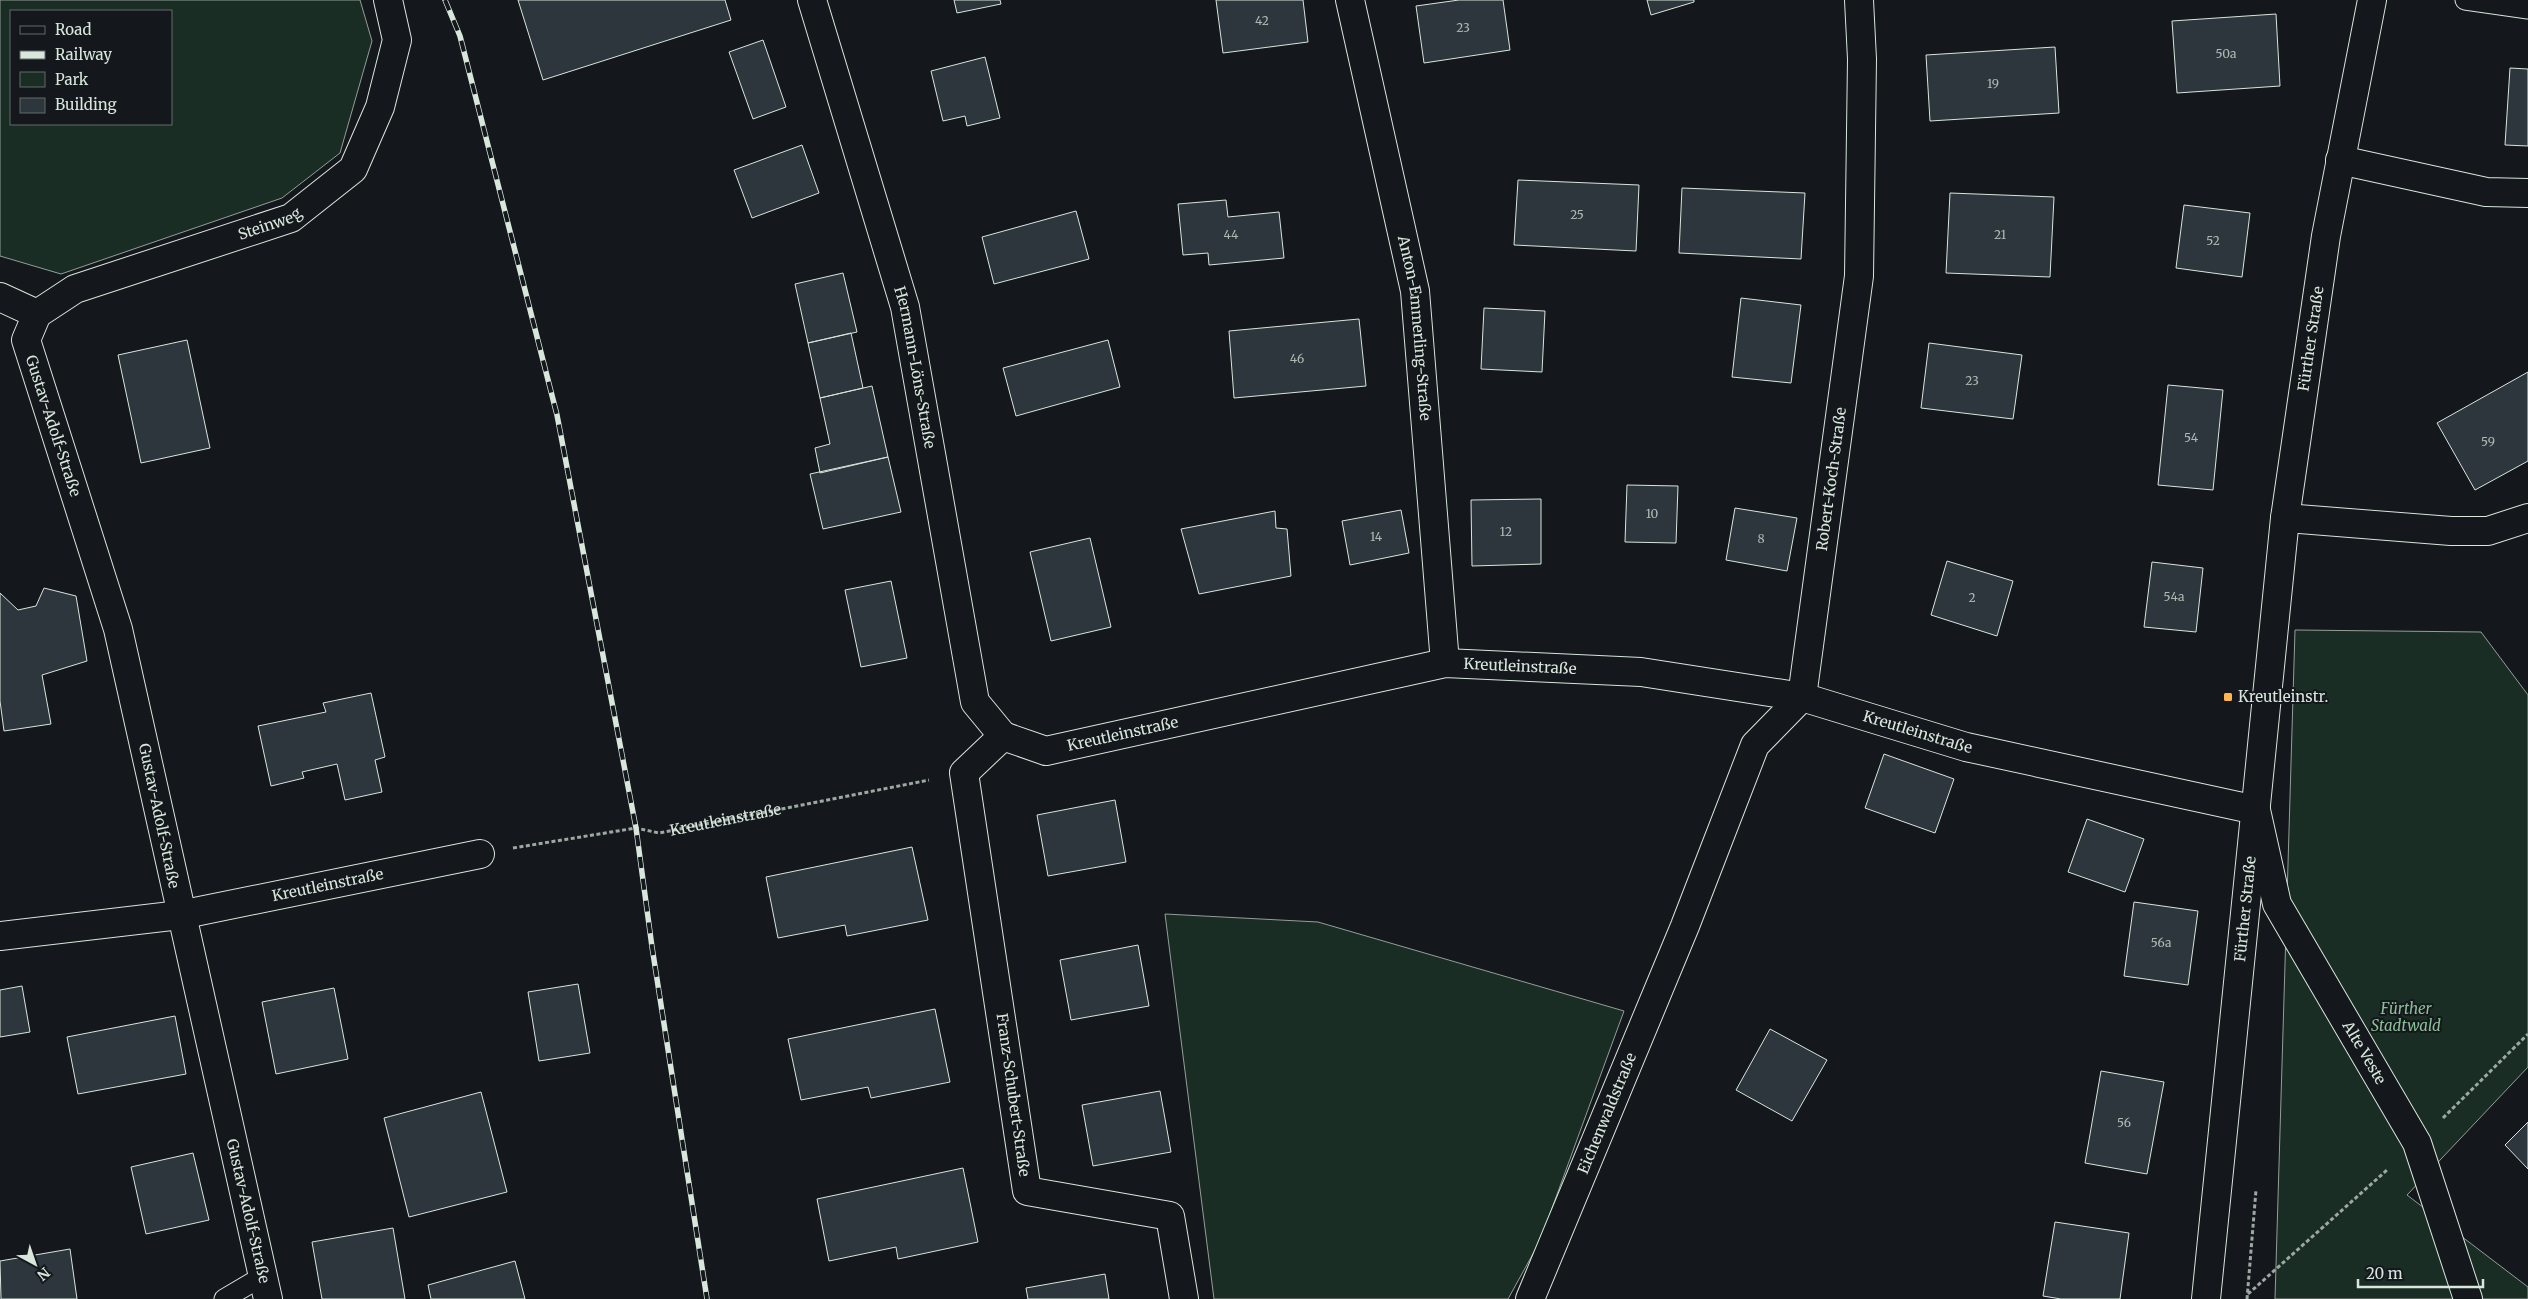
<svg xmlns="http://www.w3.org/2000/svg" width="2528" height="1299" viewBox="0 0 2528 1299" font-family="Merriweather,serif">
<rect width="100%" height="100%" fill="#14181c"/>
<path fill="#1a2d24" stroke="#939e99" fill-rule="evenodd" d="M0 0H360L372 41 340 153 282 198 61 274 0 256ZM171 11V124H11V11Z
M2295 630 2481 632 2528 695V1067L2407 1195 2528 1287V1299H2275Z
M1165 914 1318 922 1624 1011 1540 1241 1508 1299H1214Z"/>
<path fill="#2c363c" stroke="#d8e6dc" d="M518 0H725L731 20 543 80Z
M954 0H1000L1001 4 957 13Z
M1216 0H1303L1308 42 1223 53Z
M1459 0H1503L1510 50 1424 63 1416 6Z
M1647 0H1694V2L1651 15Z
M2276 14 2280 86 2177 93 2172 21Z
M763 40 786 107 753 119 729 52Z
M2055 47 2059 113 1930 121 1926 55Z
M985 57 1000 118 967 126 965 116 943 121 931 71Z
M2510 68 2528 69V146L2505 145Z
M802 145 819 193 752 218 734 170Z
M1518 180 1639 185 1636 251 1514 245Z
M1682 188 1805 193 1801 259 1679 253Z
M1950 193 2054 197 2050 277 1946 273Z
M1226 200 1228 217 1279 212 1284 258 1209 265 1208 253 1183 255 1178 204Z
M2184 205 2250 213 2242 277 2176 268Z
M1076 211 1089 259 994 284 982 237Z
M843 273 857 332 808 343 795 284Z
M1741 298 1801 305 1791 383 1732 377Z
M1484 308 1545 311 1542 372 1481 369Z
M1359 319 1366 386 1234 398 1229 331Z
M851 333 863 388 820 398 808 343Z
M187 340 210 448 141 463 118 355Z
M1108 340 1120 387 1016 416 1003 368Z
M1929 343 2022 355 2013 419 1921 408Z
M2528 372V461L2475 490 2437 423Z
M2168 385 2223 390 2213 490 2158 485Z
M872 386 888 457 820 473 815 448 830 444 820 398Z
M888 457 901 512 823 529 810 474Z
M1627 485 1678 486 1676 543 1625 542Z
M1541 499V564L1472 566 1471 500Z
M1735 508 1797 518 1787 571 1726 560Z
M1401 510 1409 553 1350 565 1342 521Z
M1275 511 1276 528 1287 529 1291 576 1199 594 1181 529Z
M1090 538 1111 627 1051 641 1030 552Z
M1947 561 2013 581 1997 636 1931 615Z
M2152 562 2203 568 2196 632 2144 627Z
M891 581 907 658 861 667 845 590Z
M44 588 76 596 87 661 42 675 51 724 4 731 0 701V593L18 610 36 606Z
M371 693 385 757 375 760 382 792 345 800 337 764 302 772 304 778 271 786 258 726 326 712 323 703Z
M1884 754 1954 779 1935 833 1865 808Z
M1115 800 1126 862 1048 876 1037 815Z
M2087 819 2144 839 2125 892 2068 872Z
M912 847 928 920 847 936 845 925 778 938 766 877Z
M2134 902 2198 911 2188 985 2124 976Z
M1138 945 1149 1006 1071 1020 1060 960Z
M578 984 590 1053 539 1061 528 992Z
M22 986 30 1032 0 1037V990Z
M334 988 348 1059 276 1074 262 1002Z
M935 1009 950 1082 871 1098 868 1087 801 1100 788 1039Z
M175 1016 186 1074 78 1094 67 1037Z
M1770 1029 1827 1060 1792 1121 1736 1090Z
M2101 1071 2164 1082 2147 1174 2085 1163Z
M1160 1091 1171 1152 1093 1166 1082 1105Z
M481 1092 507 1192 409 1217 384 1118Z
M2528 1122V1169L2505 1145Z
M193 1153 209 1220 146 1234 131 1167Z
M963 1168 978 1242 898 1259 896 1247 829 1261 817 1199Z
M2055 1222 2129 1233 2120 1299H2061L2043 1296Z
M393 1228 405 1299H322L312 1242Z
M70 1249 77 1299H1L0 1261Z
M515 1261 525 1299H431L428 1285Z
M1105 1274 1109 1299H1028L1026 1288Z"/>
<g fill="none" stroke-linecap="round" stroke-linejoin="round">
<g stroke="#d8e6dc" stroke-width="21">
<path id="service" d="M2465 0 2528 9
M224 1299 263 1276"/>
</g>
<g stroke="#d8e6dc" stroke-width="30">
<g id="minor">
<path id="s2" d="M812 0 905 307 975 702 1003 736"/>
<path id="s3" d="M1350 0 1415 291 1445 663"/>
<path d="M2340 160 2486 192 2528 193"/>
<path d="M0 297 37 314"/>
<path d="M2285 518 2451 531H2488L2528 518"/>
<path id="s4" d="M0 936 180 915 480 854"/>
<path id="s5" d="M268 1299 118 629 26 340 37 314 75 289 291 218 353 169 380 107 397 40 388 0"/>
<path id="s6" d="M1184 1299 1170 1216 1027 1191 964 773 1003 736 1046 751 1445 663 1641 672 1802 697 1966 747 2256 810 2277 904 2417 1143 2468 1299"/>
<path id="s7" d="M1530 1299 1685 926 1755 745 1802 697 1859 276 1862 59 1859 0"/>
</g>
</g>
<g stroke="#d8e6dc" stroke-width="30">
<g id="secondary">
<path id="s8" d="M2206 1299 2285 518 2326 236 2372 0"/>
</g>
</g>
<g stroke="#9da8a2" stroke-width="3" stroke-dasharray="4 2.5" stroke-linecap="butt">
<path id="s1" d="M513 848 636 828 659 833 929 780"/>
<path d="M2443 1118 2528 1034"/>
<path d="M2248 1294 2387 1170"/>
<path d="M2247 1299 2256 1190"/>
</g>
<use href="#service" stroke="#14181c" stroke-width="19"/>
<use href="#minor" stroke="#14181c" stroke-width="28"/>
<use href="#secondary" stroke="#14181c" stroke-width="28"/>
<g stroke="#d8e6dc" stroke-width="5.5">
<path id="rail" d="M445 0 460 36 557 415 636 828 652 947 707 1299"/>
</g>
<use href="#rail" stroke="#14181c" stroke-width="4" stroke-dasharray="11" stroke-linecap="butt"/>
</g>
<rect fill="#ffb74d" stroke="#14181c" stroke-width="2" x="2223" y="692" width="10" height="10" rx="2.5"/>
<g text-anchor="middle" stroke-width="4" stroke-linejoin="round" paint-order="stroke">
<g font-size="12" fill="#adbab4">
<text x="1262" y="25">42</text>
<text x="1463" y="32">23</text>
<text x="2226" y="58">50a</text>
<text x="1993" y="88">19</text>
<text x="1577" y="219">25</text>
<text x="1231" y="239">44</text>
<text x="2000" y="239">21</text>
<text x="2213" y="245">52</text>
<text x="1297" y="363">46</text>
<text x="1972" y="385">23</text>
<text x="2191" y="442">54</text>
<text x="2488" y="446">59</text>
<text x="1652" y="518">10</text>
<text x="1506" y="536">12</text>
<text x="1376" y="541">14</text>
<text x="1761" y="543">8</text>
<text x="2174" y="601">54a</text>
<text x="1972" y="602">2</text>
<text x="2161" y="947">56a</text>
<text x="2124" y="1127">56</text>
</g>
<g font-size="15" fill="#d8e6dc" stroke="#14181c">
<text dy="5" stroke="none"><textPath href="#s5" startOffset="1269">Steinweg</textPath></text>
<text dy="5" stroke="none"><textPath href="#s3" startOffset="335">Anton-Emmerling-Straße</textPath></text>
<text dy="5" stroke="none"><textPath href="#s8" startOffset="966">Fürther Straße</textPath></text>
<text dy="5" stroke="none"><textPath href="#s2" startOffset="382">Hermann-Löns-Straße</textPath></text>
<text transform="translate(53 426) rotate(72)" y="5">Gustav-Adolf-Straße</text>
<text dy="5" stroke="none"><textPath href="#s7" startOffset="885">Robert-Koch-Straße</textPath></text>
<text dy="5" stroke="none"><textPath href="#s6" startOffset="1235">Kreutleinstraße</textPath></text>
<text dy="5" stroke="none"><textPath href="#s6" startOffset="1640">Kreutleinstraße</textPath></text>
<text dy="5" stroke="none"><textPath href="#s6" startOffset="830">Kreutleinstraße</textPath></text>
<text transform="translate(159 816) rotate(78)" y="5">Gustav-Adolf-Straße</text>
<text dy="5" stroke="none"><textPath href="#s1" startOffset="216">Kreutleinstraße</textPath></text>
<text dy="5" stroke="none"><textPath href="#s4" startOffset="332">Kreutleinstraße</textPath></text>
<text dy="5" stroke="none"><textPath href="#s8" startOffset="392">Fürther Straße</textPath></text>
<text dy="5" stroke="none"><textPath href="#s6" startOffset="2256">Alte Veste</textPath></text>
<text transform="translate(1013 1095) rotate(82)" y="5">Franz-Schubert-Straße</text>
<text dy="5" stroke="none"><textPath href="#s7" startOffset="201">Eichenwaldstraße</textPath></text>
<text transform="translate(248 1211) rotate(77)" y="5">Gustav-Adolf-Straße</text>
</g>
<g font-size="15" fill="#d8e6dc" stroke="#14181c" text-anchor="start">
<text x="2238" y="702">Kreutleinstr.</text>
</g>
<g font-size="15" font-style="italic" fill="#8ac095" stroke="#14181c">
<text x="2406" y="1014">Fürther<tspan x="2406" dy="17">Stadtwald</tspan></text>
</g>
</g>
<rect x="10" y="10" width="162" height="115" fill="#14181c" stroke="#626a69"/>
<rect x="20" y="26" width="25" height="8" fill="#14181c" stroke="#626a69"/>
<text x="55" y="35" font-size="15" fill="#d8e6dc">Road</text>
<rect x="20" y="51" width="25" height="8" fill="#d8e6dc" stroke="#626a69"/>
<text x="55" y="60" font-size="15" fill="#d8e6dc">Railway</text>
<rect x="20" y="72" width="25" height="15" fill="#1a2d24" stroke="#626a69"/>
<text x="55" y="85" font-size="15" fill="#d8e6dc">Park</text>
<rect x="20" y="98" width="25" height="15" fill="#2c363c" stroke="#626a69"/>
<text x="55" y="110" font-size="15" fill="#d8e6dc">Building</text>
<g transform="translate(35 1264) rotate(140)" stroke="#14181c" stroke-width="4" paint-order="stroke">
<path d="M0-4L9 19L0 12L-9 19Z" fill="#d8e6dc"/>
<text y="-8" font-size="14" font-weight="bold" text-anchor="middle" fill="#d8e6dc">N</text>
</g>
<path d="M2358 1279v8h125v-8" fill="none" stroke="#d8e6dc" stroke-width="2.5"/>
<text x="2366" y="1279" font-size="15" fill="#d8e6dc" stroke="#14181c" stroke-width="4" paint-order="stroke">20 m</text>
</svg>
